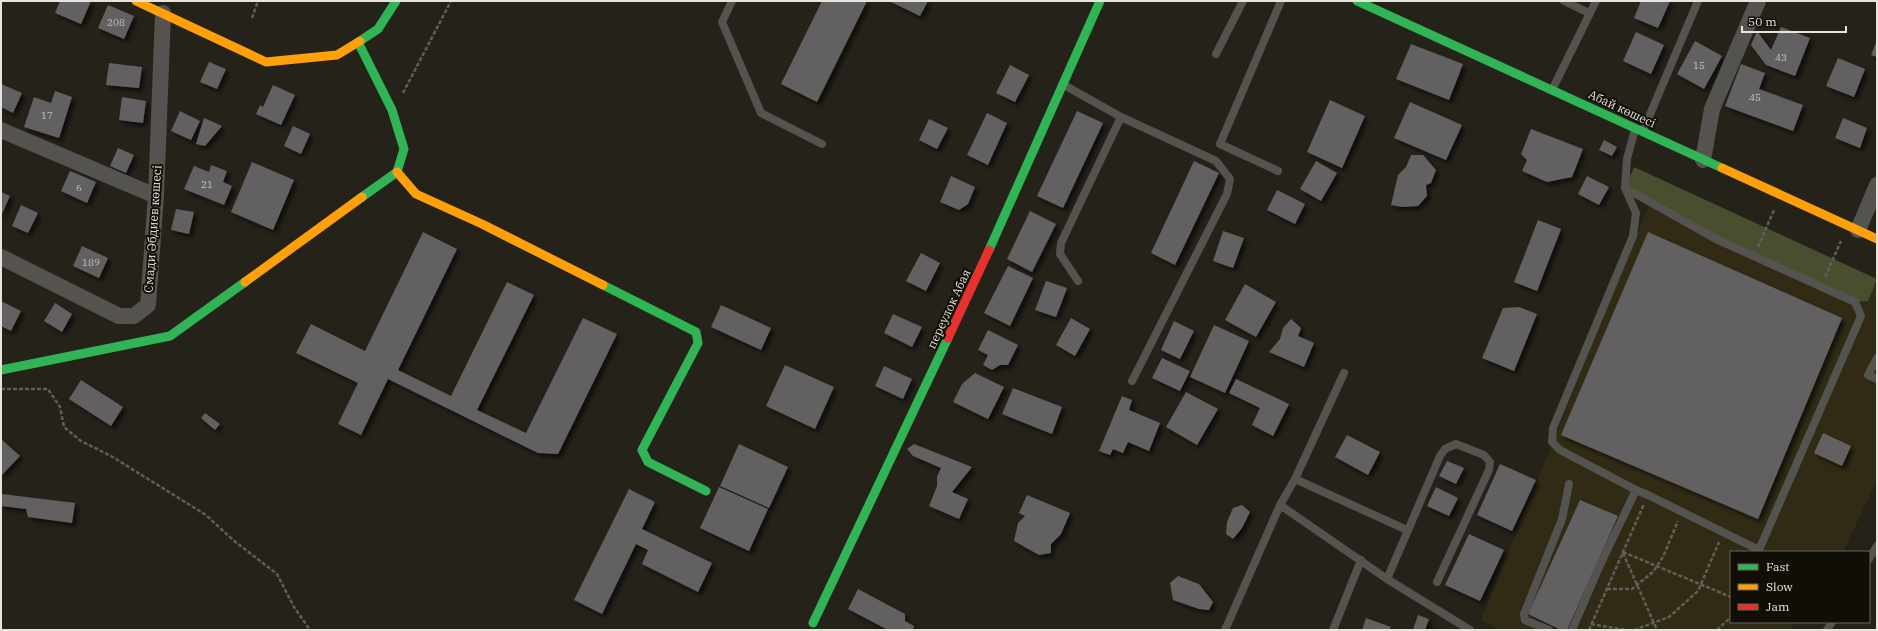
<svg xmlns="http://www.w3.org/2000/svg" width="1878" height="631" viewBox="0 0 1878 631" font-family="'IBM Plex Serif',serif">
<defs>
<filter id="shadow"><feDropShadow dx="3.5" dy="3.5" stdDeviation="2" flood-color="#0009"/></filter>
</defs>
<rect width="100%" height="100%" fill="#25221a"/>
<path fill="#312b16" d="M1657 185 1877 286V480L1843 552H1731V622H1796L1789 630H1499L1481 620Z"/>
<path fill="#494e2e" d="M1634 167 1877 279 1868 301 1855 302 1755 255 1625 188Z"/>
<path fill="#626060" filter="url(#shadow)" d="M60 1H91L81 24 55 13Z
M822 1H867L817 102 781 84Z
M889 1H928L920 16Z
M1641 1H1670L1658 28 1634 18Z
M108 5 134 16 124 39 98 28Z
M1781 27 1810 38 1795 76 1766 65 1751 45 1757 31 1771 50Z
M1636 32 1664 45 1651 74 1623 61Z
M1877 40V57L1871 55Z
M1695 41 1722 56 1704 89 1677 74Z
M1411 44 1463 64 1449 100 1396 79Z
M1838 58 1865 69 1854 97 1826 86Z
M209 62 226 69 217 89 200 82Z
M109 63 142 67 139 88 106 85Z
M1741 64 1765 73 1759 89 1803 105 1793 131 1725 106Z
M1010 65 1029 75 1015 102 996 93Z
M1 84 22 93 13 113 1 107Z
M273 85 295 95 281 125 256 114 260 105 263 107Z
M55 91 72 97 59 138 24 127 34 97 51 103Z
M122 97 146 101 143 123 119 120Z
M1330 100 1365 116 1342 168 1307 152Z
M1410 102 1462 125 1446 160 1394 138Z
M180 111 200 121 191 140 171 131Z
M1077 111 1103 123 1063 208 1037 196Z
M987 113 1007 123 988 165 967 155Z
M204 118 222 126 205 146 196 144Z
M1843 118 1867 128 1860 148 1835 138Z
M929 119 948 128 937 149 919 140Z
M293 126 310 134 301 154 284 146Z
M1531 129 1583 149 1572 177 1547 182 1522 171 1527 160 1521 154Z
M1604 140 1617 147 1612 156 1599 150Z
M118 148 134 155 126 173 110 166Z
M1411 155H1423L1436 170 1431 183 1426 185 1427 196 1418 206 1402 207 1391 205 1398 175 1406 167Z
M1194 161 1219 173 1175 265 1151 253Z
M1316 161 1337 173 1321 201 1300 189Z
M252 162 294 180 273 230 231 212Z
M211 165 227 171 223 182 232 186 224 205 184 189 194 166 209 172Z
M70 171 96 182 87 203 61 191Z
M951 176 975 187 968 204 959 210 940 202Z
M1587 176 1609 187 1599 205 1578 194Z
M1277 190 1305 204 1295 224 1267 210Z
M1 192 10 196 1 216Z
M21 205 38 213 28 233 12 226Z
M176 209 194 212 189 234 171 230Z
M1030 211 1056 224 1032 272 1007 259Z
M1538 220 1561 229 1537 291 1514 282Z
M1223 231 1244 238 1233 268 1213 261Z
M423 232 457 249 398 370 451 396 507 282 534 295 477 410 526 433 583 318 617 334 558 454 538 453 388 379 361 435 338 424 358 383 296 353 311 324 365 351Z
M1648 232 1842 318 1758 519 1561 435Z
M82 246 108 258 99 278 73 266Z
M921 253 940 263 926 291 906 281Z
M1008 266 1033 278 1010 326 984 313Z
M1046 281 1067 288 1056 317 1035 310Z
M1245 284 1276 302 1256 337 1225 320Z
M1 301 21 311 11 331 1 326Z
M55 303 72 314 62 332 44 321Z
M721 305 771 328 761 350 711 327Z
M1519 307 1537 314 1514 371 1482 358 1503 308Z
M893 314 922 327 912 347 884 333Z
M1071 318 1090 329 1075 356 1056 345Z
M1291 319 1301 328 1298 336 1314 343 1304 367 1269 352 1280 339 1283 328Z
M1174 321 1194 331 1180 359 1161 350Z
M1214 325 1249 341 1225 393 1190 377Z
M988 330 1018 345 1008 365H1000L992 370 983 365 988 355 978 350Z
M1162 358 1190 371 1180 391 1152 378Z
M785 365 834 387 815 429 766 406Z
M884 366 912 379 903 399 875 386Z
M975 373 1004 387 988 419 953 402 962 384Z
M1236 379 1289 404 1273 436 1252 425 1260 408 1229 393Z
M81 380 123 407 111 426 69 399Z
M1013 388 1062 407 1052 434 1002 414Z
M1186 392 1218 409 1197 445 1166 427Z
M1122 396 1132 400 1129 410 1160 423 1149 451 1128 442 1123 453 1113 449 1110 455 1099 451Z
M205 413 220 424 215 430 201 418Z
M1823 433 1851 446 1842 466 1814 453Z
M1347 435 1380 452 1368 475 1335 457Z
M1 439 20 456 1 476Z
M739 444 788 467 769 508 720 486Z
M914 444 972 467 952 492 968 499 959 519 929 506 937 486V477L941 468 913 456 907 449Z
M1447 461 1464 468 1456 484 1439 476Z
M1500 464 1536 480 1512 531 1477 515Z
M719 487 768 509 749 551 700 528Z
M1436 487 1458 498 1449 516 1427 506Z
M629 489 655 502 642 529 712 563 698 592 642 564 648 550 636 544 602 614 574 600Z
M2 494 75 503 72 523 28 517 26 509 1 506Z
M1027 495 1070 513 1061 534 1051 544V553L1039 555 1014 541 1018 523 1025 516 1019 513Z
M1580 500 1618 516 1567 630H1561L1528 614Z
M1242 505 1250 512 1242 528 1233 539 1226 534 1227 522 1233 508Z
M1469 534 1504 550 1480 601 1445 585Z
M1178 576 1199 584 1213 602 1209 610 1199 609 1173 600 1170 583Z
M858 589 905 614V621L914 626 913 630H888L848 609Z
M1418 615 1429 619 1425 630H1413Z
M1366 618 1391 627 1389 630H1362Z"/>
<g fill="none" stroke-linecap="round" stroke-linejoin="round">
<path stroke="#605e5a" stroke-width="2.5" stroke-dasharray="4 2" stroke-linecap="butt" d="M252 18 258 1
M403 93 451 1
M1758 247 1774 210
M1825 277 1841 241
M1 389H48L60 407 64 427 81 441 111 456 206 515 233 540 277 574 294 607 310 630
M1623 552 1731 597
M1623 553 1657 630
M1607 589H1632L1653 572 1663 557 1678 521
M1591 624 1626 630
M1589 630 1644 504
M1634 630 1669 617 1698 591 1719 542
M1717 630 1731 617"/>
<path stroke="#555350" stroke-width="8" d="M732 1 722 22 761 113 822 144
M1564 1 1589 13
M1216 54 1243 1
M1064 85 1121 117 1216 161 1230 179 1227 194 1132 381
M1552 90 1596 1
M1643 131 1698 1
M1278 171 1220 144 1281 1
M1625 188 1716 239 1855 302 1861 316 1759 550 1648 495 1636 490
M1078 281 1060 254 1061 243 1121 117
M1877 358 1868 375 1877 379
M1295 479 1407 530
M1280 505 1387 579 1470 630
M1869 559 1877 546
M1387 579 1440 456 1445 449 1456 444 1484 455 1490 462 1489 470 1437 582
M1225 630 1280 505 1295 479 1344 373
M1333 630 1361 560
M1549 630 1525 620 1524 614 1562 519 1569 484
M1572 630 1600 565 1636 490 1560 450 1552 442 1553 428 1633 236 1636 213 1625 188 1627 159 1635 129
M1827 630 1832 622"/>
<path stroke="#555350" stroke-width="16" d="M1 130 156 196
M1703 160 1712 109 1758 1
M1858 230 1877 185
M1 257 119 316H134L148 305 156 196 163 13"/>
<path stroke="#30b455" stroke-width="9" d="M1357 1 1722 168
M360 41 378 29 396 1
M358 42 392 110 404 149 397 172 362 197
M989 250 1100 1
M603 285 696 332 698 343 642 450 648 462 706 491
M1 370 170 336 245 282
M813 623 948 338"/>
<path stroke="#ff9f0a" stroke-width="9" d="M136 1 266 62 337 55 360 41
M1722 168 1877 239
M397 172 416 194 482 224 603 285
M245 282 362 197"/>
<path stroke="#e5322d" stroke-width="9" d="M948 338 989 250"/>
</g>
<g text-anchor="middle" stroke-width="4" stroke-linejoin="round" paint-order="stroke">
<g font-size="10" fill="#c6c3bc">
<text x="116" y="26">208</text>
<text x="1781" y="61">43</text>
<text x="1699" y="69">15</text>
<text x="1755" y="101">45</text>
<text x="47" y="119">17</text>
<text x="207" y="188">21</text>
<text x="79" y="191">6</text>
<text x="91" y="266">189</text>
</g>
<g font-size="12" fill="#e7e4da" stroke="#100e07">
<text transform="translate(1622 109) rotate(25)" y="4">Абай көшесі</text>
<text transform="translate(153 229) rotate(-86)" y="4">Смади Әбдиев көшесі</text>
<text transform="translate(949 309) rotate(-65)" y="4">переулок Абая</text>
</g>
</g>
<rect width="1878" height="631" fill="none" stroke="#e7e4da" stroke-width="4"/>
<rect x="1730" y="551" width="140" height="72" fill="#100e07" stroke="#66645b"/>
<rect x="1738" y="564" width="20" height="6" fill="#30b455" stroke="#66645b"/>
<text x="1766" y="571" font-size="12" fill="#e7e4da">Fast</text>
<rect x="1738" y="584" width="20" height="6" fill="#ff9f0a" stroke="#66645b"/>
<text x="1766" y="591" font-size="12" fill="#e7e4da">Slow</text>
<rect x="1738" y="604" width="20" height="6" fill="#e5322d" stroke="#66645b"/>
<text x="1766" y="611" font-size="12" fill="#e7e4da">Jam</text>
<path d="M1742 26v6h104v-6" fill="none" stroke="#e7e4da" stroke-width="2"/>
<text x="1748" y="26" font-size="12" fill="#e7e4da" stroke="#100e07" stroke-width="3" paint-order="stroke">50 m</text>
</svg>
